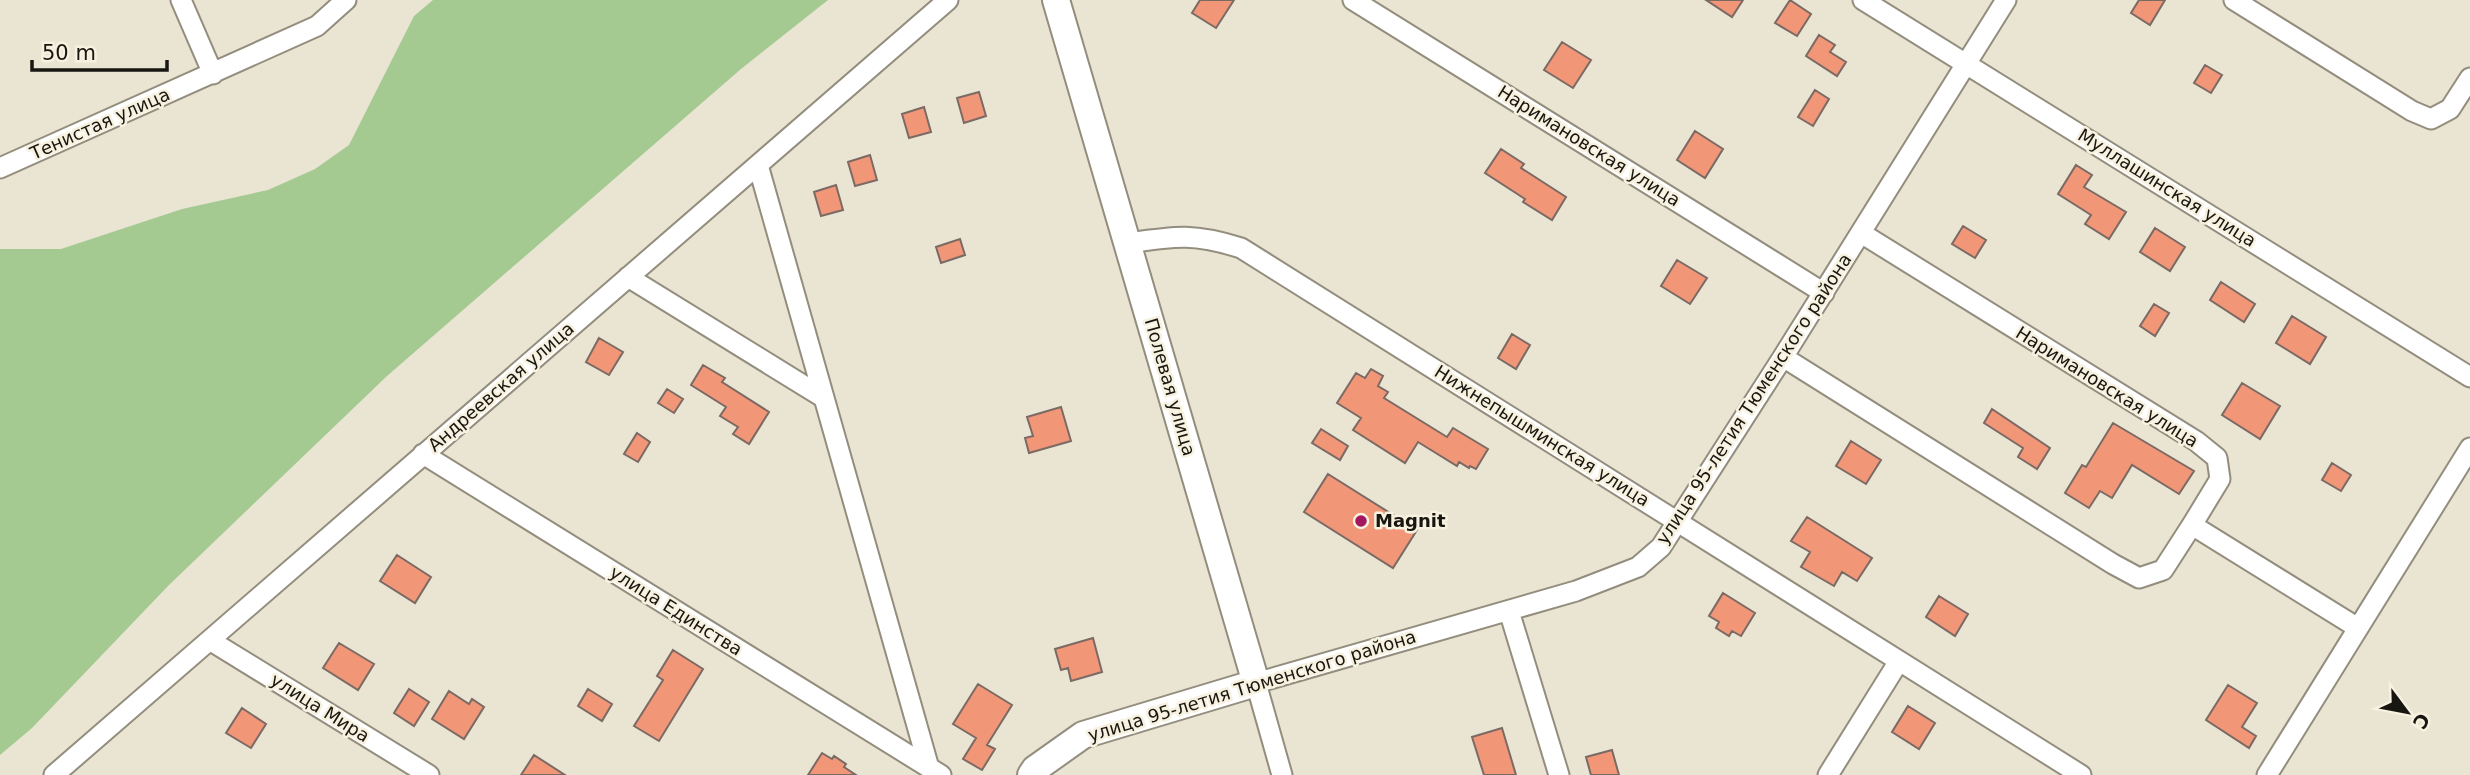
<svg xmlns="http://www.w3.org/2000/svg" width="2470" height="775" viewBox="0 0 2470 775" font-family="'DejaVu Sans',sans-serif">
<rect width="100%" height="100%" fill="#eae4d3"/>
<path fill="#a4ca91" d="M433 0H828L741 69 387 376 169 585 32 728 0 755V249H61L182 209 268 190 315 169 349 145 414 16Z"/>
<path fill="#f29678" stroke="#7b6a64" stroke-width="2" d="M1200 0H1234L1216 28 1192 13Z
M1706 0H1743L1732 17Z
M1790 0 1811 14 1797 36 1775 23Z
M2139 0H2165L2150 25 2131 13Z
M1819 35 1835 45 1830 52 1846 62 1837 76 1806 56Z
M1562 42 1591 60 1573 88 1544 70Z
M2205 65 2222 75 2211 93 2194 83Z
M1815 90 1829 99 1813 126 1798 117Z
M979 92 986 116 964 123 957 98Z
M924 107 931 132 909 138 902 114Z
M1695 131 1723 149 1705 178 1677 160Z
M1501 149 1524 164 1521 168 1566 197 1552 220 1523 202 1525 199 1485 173Z
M870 155 877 180 855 186 848 162Z
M2076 165 2092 175 2084 187 2126 212 2109 239 2085 224 2091 215 2058 194Z
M836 185 843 210 821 216 814 192Z
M1963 226 1986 240 1975 258 1952 244Z
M2155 228 2185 247 2170 271 2140 252Z
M960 239 965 255 941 263 936 247Z
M1677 260 1707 278 1690 304 1661 286Z
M2221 282 2255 304 2244 322 2210 300Z
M2154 304 2169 313 2155 336 2140 326Z
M2292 316 2326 337 2310 364 2276 343Z
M1512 334 1530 345 1516 369 1498 358Z
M599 338 623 352 609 375 586 362Z
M703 365 725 378 722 382 769 412 749 444 733 434 738 427 720 416 726 407 691 385Z
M1371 369 1383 376 1378 386 1388 392 1384 398 1447 437 1453 428 1488 449 1476 469 1470 466 1469 468 1459 462 1457 466 1418 442 1405 463 1353 430 1361 418 1337 403 1356 373 1365 378Z
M2242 383 2280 406 2260 439 2222 415Z
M667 389 683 399 674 413 658 403Z
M1061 407 1071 441 1029 453 1025 438 1033 436 1027 417Z
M1992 409 2050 448 2037 469 2018 457 2023 448 1984 423Z
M2113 423 2194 471 2179 494 2132 465 2112 498 2100 491 2089 508 2065 493 2082 465 2086 467Z
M1321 429 1348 446 1340 460 1312 443Z
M637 433 650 442 638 462 624 454Z
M1851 441 1881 460 1866 484 1836 466Z
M2332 463 2351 475 2341 491 2322 480Z
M1328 474 1417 530 1393 568 1304 512Z
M1807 517 1872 558 1857 581 1842 572 1834 586 1801 567 1810 552 1791 541Z
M397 555 431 577 415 603 380 581Z
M1723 593 1755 613 1741 636 1732 631 1729 636 1716 628 1719 622 1709 616Z
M1939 596 1968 614 1955 636 1926 617Z
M1093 638 1102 672 1071 681 1068 668 1061 670 1055 649Z
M339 643 374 664 358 690 323 668Z
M673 650 703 669 659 741 634 726 663 680 657 676Z
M978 684 1012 705 987 745 995 749 982 770 963 759 976 738 953 724Z
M2228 685 2257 703 2242 727 2256 736 2249 748 2206 720Z
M409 689 429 702 414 726 394 713Z
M588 689 612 704 602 721 578 706Z
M449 691 469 704 472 699 484 707 464 739 432 719Z
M1908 706 1935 723 1919 749 1892 732Z
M242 708 266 724 251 748 226 733Z
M1502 728 1516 775H1484L1472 737Z
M1612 750 1619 775H1591L1586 757Z
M822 753 832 759 834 756 846 764 844 767 856 775H808Z
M534 755 565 775H521Z"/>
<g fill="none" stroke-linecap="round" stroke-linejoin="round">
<g stroke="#938d7d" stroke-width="23">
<path id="street" d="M181 0 213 74
M1353 0 1824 293
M1863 0 2470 377
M2234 0 2412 111 2431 119 2450 109 2470 78
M758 165 929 768
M0 168 317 26 346 0
M1861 233 2196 441 2217 458 2220 479 2192 525
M1128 243C1176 236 1194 233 1241 248L2081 775
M628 277 824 398
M1783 357 2113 564 2139 578 2163 570 2192 525 2358 628
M423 454 941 775
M1509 611 1559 775
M211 641 429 775
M54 775 948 0
M1282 775 1256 683 1576 591 1638 567 1661 547 1783 357 2006 0
M1828 775 1899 661
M2267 775 2470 448"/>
</g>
<g stroke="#938d7d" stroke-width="30">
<path id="secondary" d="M1031 775 1035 769 1083 735 1256 683 1056 0"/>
</g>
<use href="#street" stroke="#fff" stroke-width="19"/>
<use href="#secondary" stroke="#fff" stroke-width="26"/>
</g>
<circle fill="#a3175f" stroke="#f7f1e0" stroke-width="2.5" cx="1361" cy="521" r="7"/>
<g text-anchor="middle" stroke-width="5" stroke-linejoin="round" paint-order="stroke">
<g font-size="18" fill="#181610" stroke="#f7f1e0">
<text transform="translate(100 124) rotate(-24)" y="6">Тенистая улица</text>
<text transform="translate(1589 146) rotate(32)" y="6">Наримановская улица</text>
<text transform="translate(2167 188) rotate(32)" y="6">Муллашинская улица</text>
<text transform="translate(501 387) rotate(-41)" y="6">Андреевская улица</text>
<text transform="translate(1170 387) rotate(74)" y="6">Полевая улица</text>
<text transform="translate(2107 387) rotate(32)" y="6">Наримановская улица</text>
<text transform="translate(1754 399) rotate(-57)" y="6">улица 95-летия Тюменского района</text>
<text transform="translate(1542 436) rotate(32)" y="6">Нижнепышминская улица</text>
<text transform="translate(676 611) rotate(32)" y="6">улица Единства</text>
<text transform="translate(1252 686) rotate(-17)" y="6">улица 95-летия Тюменского района</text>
<text transform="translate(320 708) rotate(32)" y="6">улица Мира</text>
</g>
<g font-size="18" font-weight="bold" fill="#181610" stroke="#f7f1e0" text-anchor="start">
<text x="1375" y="527">Magnit</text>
</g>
</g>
<g transform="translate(2407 712) rotate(122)" stroke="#f7f1e0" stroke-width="5" paint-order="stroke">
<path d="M0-5L12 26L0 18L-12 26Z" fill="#181610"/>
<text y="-10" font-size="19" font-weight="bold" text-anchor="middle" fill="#181610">С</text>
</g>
<path d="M32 60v10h135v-10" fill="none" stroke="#181610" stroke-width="3.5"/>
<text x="42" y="60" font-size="21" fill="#181610" stroke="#f7f1e0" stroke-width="5" paint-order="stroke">50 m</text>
</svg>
